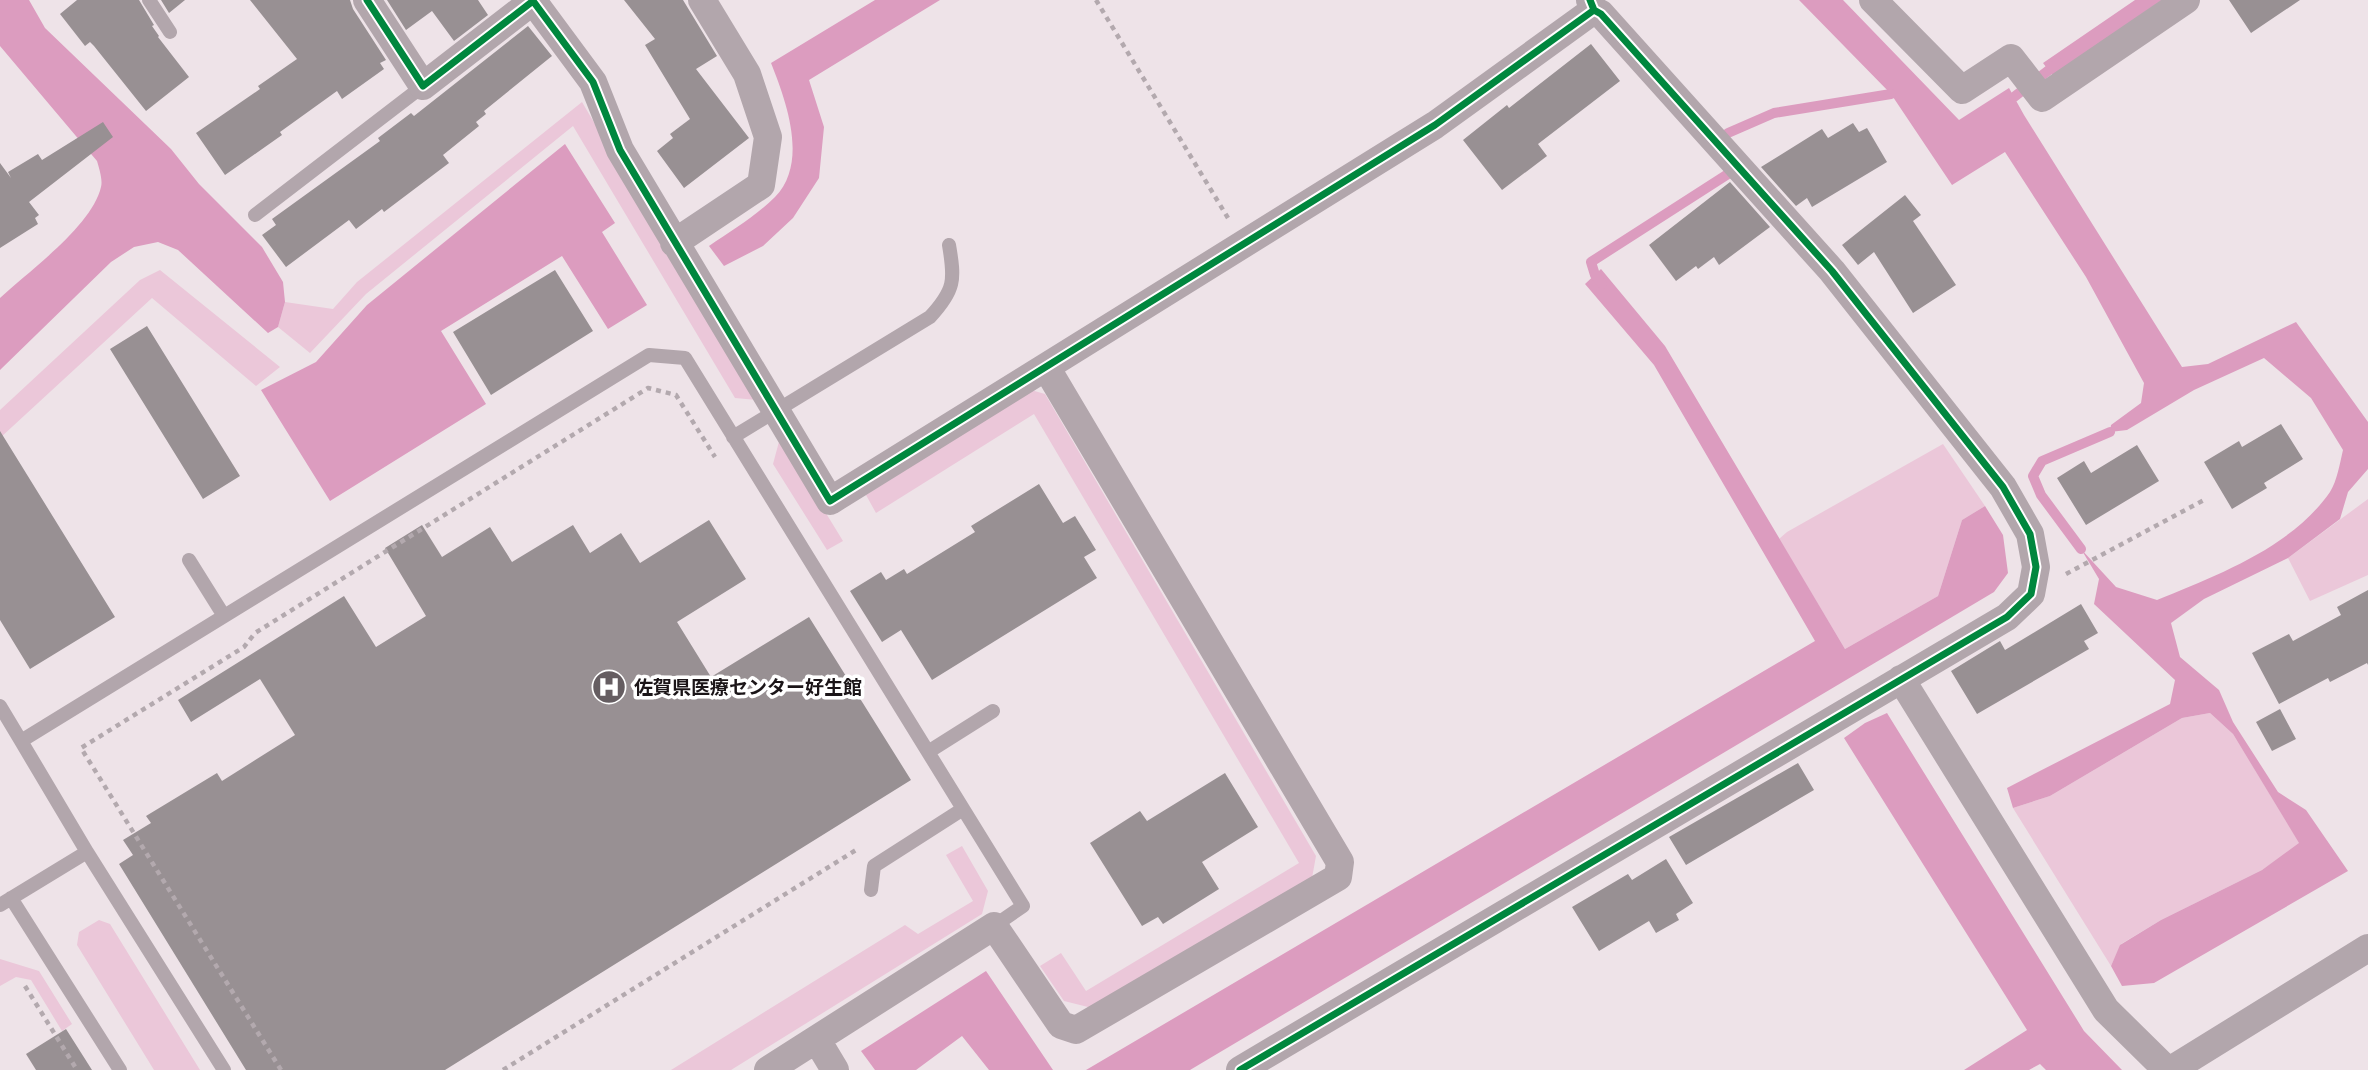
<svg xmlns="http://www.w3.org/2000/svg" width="2368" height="1070" viewBox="0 0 2368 1070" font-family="Rubik,'Noto Sans JP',sans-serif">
<rect width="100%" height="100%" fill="#eee3e8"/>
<path fill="#ebc7d9" d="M582 102 757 400 735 398 573 126 366 294 310 353 278 327 285 302 333 309 357 282Z
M160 270 280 367 256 386 152 298 0 438V410L140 280Z
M1031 390 1045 394 1316 856 1312 878 1092 1008 1064 1001 1040 966 1061 953 1086 991 1299 863 1034 414 876 513 866 495Z
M780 438 843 541 827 550 773 464Z
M1943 444 1985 506 1962 520 1938 596 1845 649 1779 539 1787 532Z
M2368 499V575L2310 601 2288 558Z
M2210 713 2233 734 2300 844 2262 870 2161 920 2121 944 2111 966 2013 808 2050 796 2182 718Z
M962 846 988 891 982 914 731 1070H671L905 925 918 934 973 901 946 855Z
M99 920 110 924 200 1070H154L77 945 79 932Z
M0 959 39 971 72 1024 62 1031 31 980 16 977 0 986Z"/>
<path fill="#dc9cbf" d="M0 0H29L45 28 171 149 199 184 262 247 283 282 285 302 278 327 268 333 178 250 158 242 134 247 111 262 0 370V298C29 271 92 226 101 187 103 180 99 168 97 161L0 46Z
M875 0H940L809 80 824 127 819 178 793 218 763 246 724 266 709 246C731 231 756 216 775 197 809 162 786 101 771 63Z
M1799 0H1843L1959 120 2009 88 2024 115 2182 367 2208 364 2296 322 2368 422V469L2348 492 2340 519 2288 558 2204 599 2171 623 2180 657 2219 690 2233 722 2278 792 2306 810 2348 871 2154 983 2122 986 2111 966 2120 945 2161 920 2262 870 2299 843 2233 734 2210 713 2182 718 2050 796 2013 808 2007 788 2170 704 2175 680 2094 604 2099 579 2081 549 2116 587 2157 600C2217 575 2291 548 2330 492 2337 481 2340 463 2343 450L2311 398 2264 358 2194 390 2127 430 2110 432 2111 425 2141 403 2144 383 2086 277 2005 152 1952 185 1891 94Z
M2135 0H2162L2053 76 2043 63Z
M565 144 615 223 602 232 647 305 608 329 562 256 441 331 486 404 330 501 261 390 316 362 367 305Z
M1601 269 1665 346 1845 649 1938 596 1962 520 1985 506 2003 535 2008 573 1994 592 1190 1070H1086L1815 641 1654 365 1585 284Z
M1887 713 2084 1031 2122 1070H2046L2040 1064 2029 1070H1964L2027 1030 1844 738 1865 723Z
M986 971 1053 1070H989L962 1036 916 1070H875L861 1051Z"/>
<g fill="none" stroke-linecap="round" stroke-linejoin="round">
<path stroke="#dc9cbf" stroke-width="10" d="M2014 97 2058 63
M1728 133 1774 113 1891 94
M1602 284 1595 275 1591 262 1728 174
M2081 549 2041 495 2033 476 2042 461 2110 432"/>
</g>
<path fill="#989093" d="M77 0H139L154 25 152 26 159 36 158 37 189 77 146 111 94 46 90 42 85 46 60 14Z
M161 0H185L169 13Z
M250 0H350L353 9 386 60 380 63 384 69 342 99 337 91 280 132 282 135 225 175 196 133 260 89 258 86 297 59Z
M387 0H478L488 15 454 41 432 11 406 30Z
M624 0H683L717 56 696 69 749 138 684 188 657 151 673 138 670 134 690 119 645 45 655 39Z
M2229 0H2300L2251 33Z
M528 26 552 56 484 111 486 114 476 122 479 126 443 155 449 163 384 212 382 209 356 229 349 220 286 267 262 235 276 225 272 219 380 141 378 138 411 113 414 116Z
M1591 44 1620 81 1538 144 1547 156 1502 190 1463 140 1507 105 1509 108Z
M103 122 113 137 29 202 39 215 35 218 38 224 0 248V163L11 178 8 172 38 154 42 160Z
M1853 123 1859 132 1867 128 1887 162 1812 207 1807 198 1796 206 1761 167 1822 129 1828 138Z
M1730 182 1770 227 1719 265 1714 257 1698 269 1696 266 1676 281 1649 245Z
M1905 195 1921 215 1913 221 1956 285 1913 313 1874 252 1858 265 1842 245Z
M555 270 593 331 491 395 453 332Z
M147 326 240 476 203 499 110 349Z
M2281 424 2303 459 2264 483 2267 488 2232 509 2204 462 2239 441 2242 447Z
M0 431 115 617 30 669 0 620Z
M2137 445 2159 481 2086 525 2057 478 2084 461 2091 473Z
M1039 484 1063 523 1075 516 1096 550 1084 557 1097 578 932 680 901 630 882 642 850 591 881 572 886 580 904 569 907 574 975 532 971 526Z
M709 520 746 579 677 622 711 677 809 617 911 780 445 1070H246L119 864 133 855 123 840 151 823 146 816 217 773 222 781 295 735 260 679 191 722 178 700 344 596 376 647 426 616 385 548 422 525 442 557 490 527 512 562 573 525 590 553 621 533 640 563Z
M2368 590V665L2367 663 2330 682 2328 678 2279 704 2252 653 2289 634 2293 641 2341 615 2337 607Z
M2081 604 2098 633 2084 641 2089 649 1977 714 1951 671 2000 641 2005 650Z
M2280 709 2296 739 2272 751 2256 722Z
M1798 763 1814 790 1686 865 1669 837Z
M1225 773 1258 827 1202 862 1219 889 1163 924 1158 917 1142 926 1090 843 1140 811 1147 821Z
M1666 859 1693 903 1676 914 1679 920 1656 933 1649 921 1599 951 1572 907 1628 874 1632 880Z
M66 1029 92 1070H36L26 1054Z"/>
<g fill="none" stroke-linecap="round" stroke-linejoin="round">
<path stroke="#b3a9ae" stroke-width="4.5" stroke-dasharray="5 5" stroke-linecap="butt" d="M1096 0 1228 218
M2066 574 2204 500
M25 986 77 1070
M281 1070 81 748 244 647 255 633 648 388 676 395 715 457
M503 1070 856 850"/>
<path stroke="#b2a6ac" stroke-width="14" d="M149 0 170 32
M255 215 423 86
M733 437 930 317C955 290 955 280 949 245
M189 560 224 616
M0 706 21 741
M928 752 993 711
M871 890 874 866 963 809
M11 898 120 1070
M0 905 87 852
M224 1070 87 852 21 741 649 355 685 358 1023 906 994 926"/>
<path stroke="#b2a6ac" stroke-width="28" d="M367 0 423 86 533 1 593 82 620 150 830 501 1435 125 1594 10
M1873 0 1962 90 2011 58 2042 98 2186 0
M674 243 761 185 768 137 747 74 702 0
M1901 679 2106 1010 2167 1070
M817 1040 835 1070
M768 1070 994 926 1061 1025 1076 1030 1338 877 1340 862 1046 367
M1240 1070 2007 617 2031 594 2036 567 2030 534 2003 487 1832 271 1601 14 1594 10 1590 0
M2171 1070 2368 948"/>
<g stroke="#fff" stroke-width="11">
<path id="cycleway" d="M367 0 423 86 533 1 593 82 620 150 830 501 1435 125 1594 10
M1240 1070 2007 617 2031 594 2036 567 2030 534 2003 487 1832 271 1601 14 1594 10 1590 0"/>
</g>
<use href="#cycleway" stroke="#00873e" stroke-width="7"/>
</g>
<defs>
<g id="hospital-disc" transform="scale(1.75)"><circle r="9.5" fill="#655d61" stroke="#fff"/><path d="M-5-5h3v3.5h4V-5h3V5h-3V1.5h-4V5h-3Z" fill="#fff"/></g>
</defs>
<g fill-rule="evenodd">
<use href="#hospital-disc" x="609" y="687"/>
</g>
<g text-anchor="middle" stroke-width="7" stroke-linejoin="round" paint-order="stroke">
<g font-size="19" font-weight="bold" fill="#1b1518" stroke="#fff" text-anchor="start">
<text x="634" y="694">佐賀県医療センター好生館</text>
</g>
</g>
</svg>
